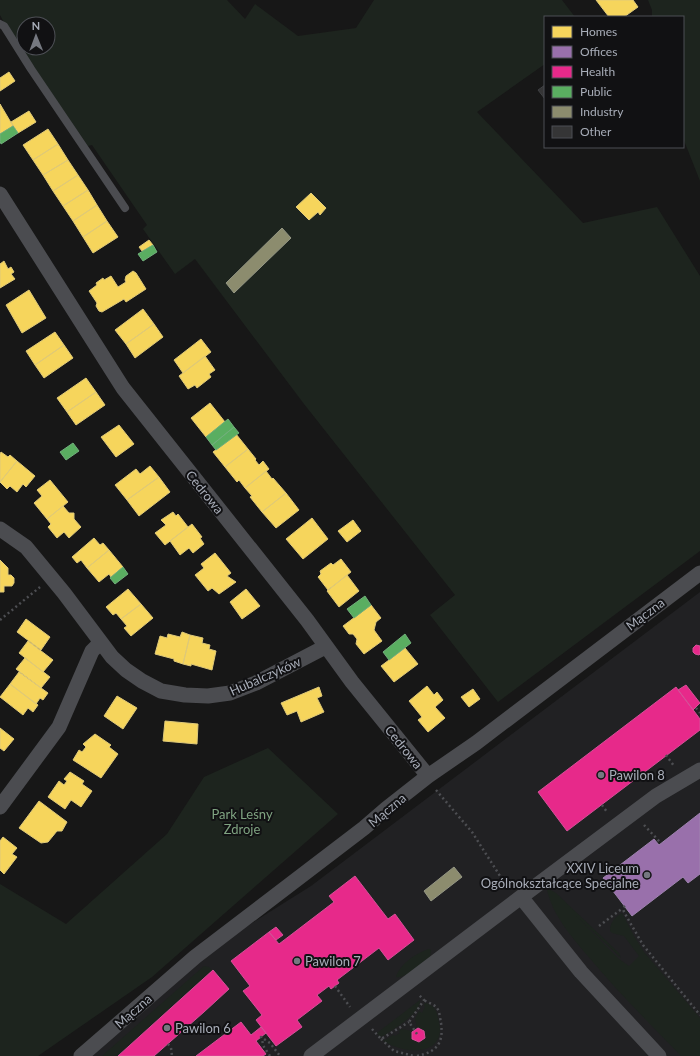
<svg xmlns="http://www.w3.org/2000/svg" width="700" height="1056" viewBox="0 0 700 1056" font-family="Lato,sans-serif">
<rect width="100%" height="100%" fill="#171717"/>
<path fill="#212123" d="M700 592V1056H91L220 943 311 886Z"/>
<path fill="#1d241e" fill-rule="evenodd" d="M0 0H227L245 19 255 4 298 36 356 28 374 0H562L575 17H545V64L477 112 583 223 657 207 700 276V551L498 702 430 615 455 595 304 404 195 259 175 274 143 229 147 225 92 145 88 146 8 30 0 15ZM24 24H48V48H24Z
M648 0H700V181L683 138V17H652V10Z
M268 748 338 814 152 977 38 1056H0V884L66 924 167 834 204 777Z
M549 889 556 893 619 953 621 958 576 916 619 959 629 966 639 956 624 936 612 933 610 931C610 922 615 917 622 913L634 936 644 952 700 1018V1056H681C649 1023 616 990 587 955 570 935 553 915 547 890Z
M429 949 431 950 430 957C421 963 406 979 396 977 400 964 416 953 429 949Z
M204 966 209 967 212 970 116 1056H102Z
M420 1000C421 1013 393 1030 383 1036L380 1037 377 1033Z
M425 1003C434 1005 436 1009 438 1018 449 1056 408 1056 383 1041L393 1035 395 1036 400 1033 399 1031 402 1029 411 1031 412 1039 419 1042 425 1037 424 1030 417 1027 415 1019 419 1011 422 1013 425 1007 424 1005Z"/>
<path fill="#f6d55c" stroke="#dfc978" d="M596 0H633L638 7 624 17H609Z
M9 72 15 81 0 91V78Z
M0 104 13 126 0 134Z
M29 111 36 122 18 133 11 122Z
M48 129 58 144 33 160 23 145Z
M58 144 68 160 43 175 33 160Z
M68 160 78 175 53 191 43 175Z
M78 175 88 190 63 206 53 191Z
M88 190 97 205 73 221 63 206Z
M311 193 326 208 320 215 318 212 309 220 296 207Z
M97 205 107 221 83 237 73 221Z
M107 221 118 237 93 253 83 237Z
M149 240 153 245 142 251 139 247Z
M4 261 8 269 11 267 14 272 11 274 15 279 0 288V264Z
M133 271 136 273 146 289 126 302 124 299 102 312 99 311 96 306 97 303 89 291 97 285 96 283 103 278 104 280 111 276 118 287 126 282 125 280 126 276Z
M29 290 46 318 22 333 6 305Z
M143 309 154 324 126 344 115 330Z
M154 324 163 337 135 358 126 344Z
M55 332 64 345 35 365 26 351Z
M201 339 211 352 183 373 174 360Z
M64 345 73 358 44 378 35 365Z
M205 356 215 370 209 374 211 377 197 388 195 385 188 389 179 376Z
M86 378 96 392 67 412 57 398Z
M96 392 105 405 76 425 67 412Z
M210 403 225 422 206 437 191 418Z
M119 425 134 444 116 457 101 437Z
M236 434 248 449 225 467 213 452Z
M248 449 256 459 255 460 259 465 263 461 269 469 245 488 239 480 237 482 225 467Z
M1 452 8 457 10 455 17 461 0 482V454Z
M17 461 35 476 26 487 23 484 17 492 10 486 7 489 0 482Z
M150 466 159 477 127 500 115 485 136 469 140 474Z
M266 471 272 479 273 478 286 493 262 512 250 497 252 496 245 488Z
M159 477 170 492 139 516 127 500Z
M50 480 68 502 47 519 34 503 42 496 37 490Z
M286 493 299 510 276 528 262 512Z
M63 506 69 513H74V519L81 527 69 538 64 532 57 538 48 527 51 524 47 519Z
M173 512 176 516 178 514 188 527 165 545 155 533 166 525 161 520Z
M312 518 328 539 303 559 286 539Z
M353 520 361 531 347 542 338 531Z
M192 524 202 537 200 538 204 544 193 553 189 548 180 555 170 541Z
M94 538 100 545 103 543 109 550 87 568 81 560 77 563 72 557Z
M109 550 123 567 111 577 109 574 99 582 87 568Z
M215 553 231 573 227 576 236 582 219 594 212 588 208 591 195 575 204 568 201 564Z
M341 559 351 572 328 590 318 577 321 574 320 571 331 563 333 565Z
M0 560 8 568V575H11L14 578V583L12 586H4V592H0Z
M347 575 359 591 339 607 327 591Z
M128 589 141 604 121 619 116 613 113 615 106 607Z
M246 589 260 606 242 619 230 602Z
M141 604 153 618 131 636 124 628 127 626 121 619Z
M371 605 381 618 376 622 374 630 382 641 364 654 356 644 357 639 353 634H349L343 626Z
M26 619 50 637 41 650 17 632Z
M182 632 190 635 183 664 174 661V659L155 654 160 636 167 638 168 634 180 637Z
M190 635 203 638 202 643 210 645 209 649 216 651 212 670 191 664V666L183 664Z
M28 641 53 660 43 672 19 653Z
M405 648 418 664 394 682 381 666Z
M25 658 50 677 41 688 16 669Z
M19 672 48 693 43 700 40 698 36 704 10 684Z
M10 684 38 705 33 712 28 708 23 715 0 697Z
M427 686 434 695 437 692 443 700 435 707 445 718 428 732 418 720 422 717 409 701Z
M319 687 322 696 317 698 324 712 301 722 297 711 287 715 281 703Z
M473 689 480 699 469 707 461 697Z
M117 696 137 708 123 729 104 716Z
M165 721 198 724 197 744 163 741Z
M0 728 14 739 4 751 0 748Z
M95 734 111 745 109 747 118 754 101 778 73 760 79 750 82 752 86 747 83 744Z
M70 772 84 781 82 784 92 791 81 807 71 800 65 809 48 797 59 781 64 785 67 781 64 779Z
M39 801 67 822 62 831H57L48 842 41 843 19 828Z
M3 837 17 848 12 854 17 857 4 874 0 870V841Z"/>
<path fill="#9970ab" stroke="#9e82af" d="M700 813V874L688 883 683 877 632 916 603 878 654 839 659 845Z"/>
<path fill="#e7298a" stroke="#d45198" d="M696 645 700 646V654L699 655 695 654 693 652V648Z
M686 685 700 703 693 710 678 690Z
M676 687 700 719V730L567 831 538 792Z
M355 876 388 919 395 914 414 940 388 960 379 948 337 980 339 983 331 989 329 986 317 995 322 1001 297 1020 302 1027 276 1046 256 1020 262 1015 243 991 250 986 231 961 269 932 279 944 334 902 329 896Z
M276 927 283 935 276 940 269 932Z
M213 970 229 989 204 1012 154 1056H118Z
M241 1022 251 1035 261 1027 266 1033 256 1041 266 1054 263 1056H196Z
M418 1028 424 1031 425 1038 419 1042 412 1039V1032Z"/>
<path fill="#5aae61" stroke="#71ae7b" d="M13 126 18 133 1 144 0 141V134Z
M153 245 157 252 143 261 138 254Z
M228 419 234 427 212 445 206 437Z
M234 427 239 433 216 450 212 445Z
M73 443 79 451 66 460 60 452Z
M123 567 128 574 115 584 110 578Z
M365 596 371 605 354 618 347 609Z
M405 634 411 643 389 660 383 652Z"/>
<path fill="#8c8c6e" stroke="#949684" d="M282 228 291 238 234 293 226 283Z
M454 867 462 877 431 901 424 891Z"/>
<path fill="#353536" stroke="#3f4043" d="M545 85V99L538 90Z"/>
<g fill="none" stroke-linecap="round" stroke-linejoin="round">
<path stroke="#4d4e52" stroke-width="2.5" stroke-dasharray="2 3" stroke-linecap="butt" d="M0 620 40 587
M696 708 700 713
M666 755 674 766
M436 790 472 832 500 876
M602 805 607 812
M644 825 660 842
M625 906 623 908 624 912 643 945 700 1015
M599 926 623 908
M335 986 350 1007
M372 1029 381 1039 409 1022
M417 1034 409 1022 424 1000 419 995
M381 1039 394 1051 414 1056
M168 1044 171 1048 172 1056
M270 1056 264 1047 261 1037 270 1043 280 1056
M417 1056C436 1052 444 1044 441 1023 440 1019 440 1012 437 1008 434 1004 428 1003 424 1000"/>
<path stroke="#4b4c50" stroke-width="8" d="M0 24 4 26 31 69 125 208"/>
<path stroke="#4b4c50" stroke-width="15" d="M0 194 123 388 307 620 352 682 428 776
M0 529 26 547 64 593 112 657 126 670 142 681 161 691 185 695 208 696 230 693 256 683 325 647
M0 807 59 727 92 651 100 643
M81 1056 195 957 364 828 386 809 428 776 476 743 700 573
M311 1056 521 897
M659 1056 581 972 521 897 656 796 700 770"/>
</g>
<g fill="#757880" stroke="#111113" stroke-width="1.5">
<circle cx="601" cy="775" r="4"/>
<circle cx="647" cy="875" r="4"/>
<circle cx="297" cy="961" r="4"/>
<circle cx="167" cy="1028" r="4"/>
</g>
<g text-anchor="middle" stroke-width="4" stroke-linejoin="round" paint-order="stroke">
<g font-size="13" fill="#a8adb8" stroke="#111113">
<text transform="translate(205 492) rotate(51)" y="5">Cedrowa</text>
<text transform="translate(645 614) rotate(-37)" y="5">Mączna</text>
<text transform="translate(265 676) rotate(-24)" y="5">Hubalczyków</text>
<text transform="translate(404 747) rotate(51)" y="5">Cedrowa</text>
<text transform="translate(387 810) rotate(-40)" y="5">Mączna</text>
<text transform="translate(133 1011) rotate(-41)" y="5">Mączna</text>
</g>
<g font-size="13" fill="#a8adb8" stroke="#111113" text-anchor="start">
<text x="609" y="780">Pawilon 8</text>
<text x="639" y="873" text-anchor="end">XXIV Liceum<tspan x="639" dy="15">Ogólnokształcące Specjalne</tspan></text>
<text x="305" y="966">Pawilon 7</text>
<text x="175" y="1033">Pawilon 6</text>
</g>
<g font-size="13" fill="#7fa381" stroke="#111113">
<text x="242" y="819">Park Leśny<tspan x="242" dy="15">Zdroje</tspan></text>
</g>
</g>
<rect x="544" y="16" width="140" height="132" fill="#111113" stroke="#4d4f55"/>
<rect x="552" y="26" width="20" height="12" fill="#f6d55c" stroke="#4d4f55"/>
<text x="580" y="36" font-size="12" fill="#a8adb8">Homes</text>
<rect x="552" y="46" width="20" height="12" fill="#9970ab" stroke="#4d4f55"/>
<text x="580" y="56" font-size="12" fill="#a8adb8">Offices</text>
<rect x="552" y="66" width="20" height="12" fill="#e7298a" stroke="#4d4f55"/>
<text x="580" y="76" font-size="12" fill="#a8adb8">Health</text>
<rect x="552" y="86" width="20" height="12" fill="#5aae61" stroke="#4d4f55"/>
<text x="580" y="96" font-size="12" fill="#a8adb8">Public</text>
<rect x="552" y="106" width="20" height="12" fill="#8c8c6e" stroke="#4d4f55"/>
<text x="580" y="116" font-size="12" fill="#a8adb8">Industry</text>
<rect x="552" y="126" width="20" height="12" fill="#353536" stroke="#4d4f55"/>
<text x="580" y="136" font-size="12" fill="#a8adb8">Other</text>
<g transform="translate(36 36) rotate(359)"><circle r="19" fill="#111113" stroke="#4d4f55"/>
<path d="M0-3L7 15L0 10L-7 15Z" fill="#757880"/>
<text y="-6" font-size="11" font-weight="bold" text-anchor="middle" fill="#a8adb8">N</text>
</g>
</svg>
